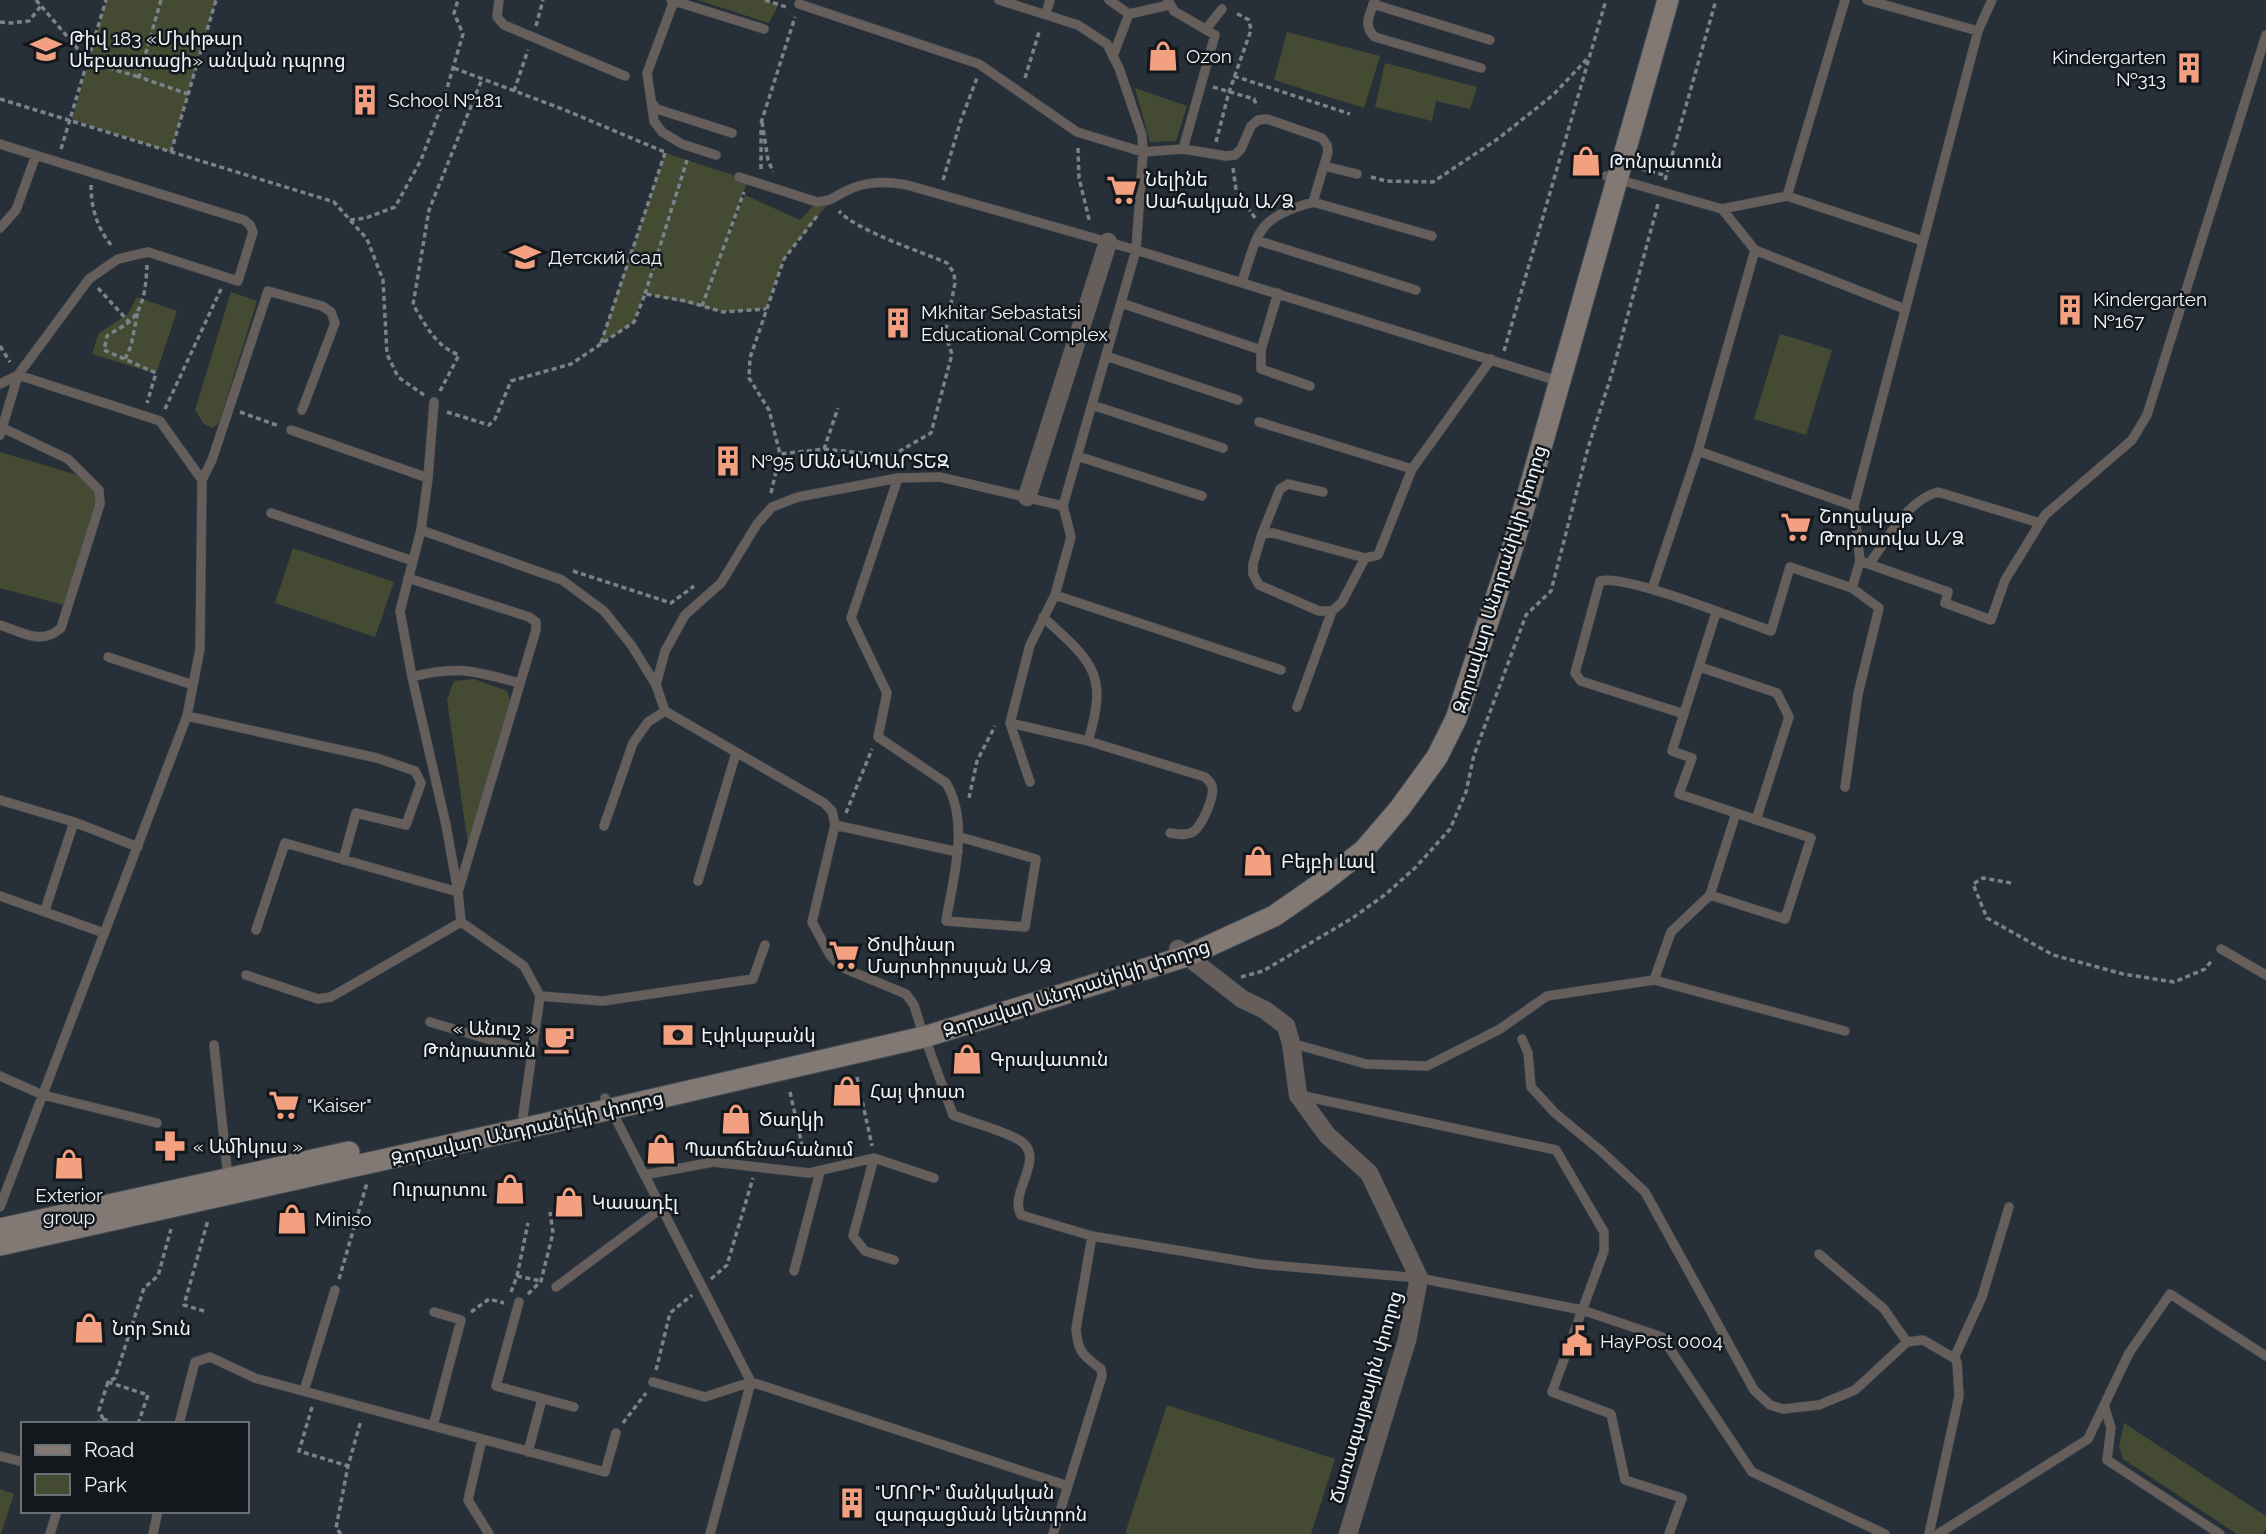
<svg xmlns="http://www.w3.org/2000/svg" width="2266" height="1534" viewBox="0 0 2266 1534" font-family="Raleway,'Noto Sans Armenian',sans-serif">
<rect width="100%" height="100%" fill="#273039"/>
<path fill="#454b33" d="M106 0H216L171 152 72 120Z
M698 0H765L778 5 769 23Z
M1287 32 1380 56 1364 108 1274 80Z
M1385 63 1477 87 1470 109 1436 101 1432 121 1375 107Z
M1135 88 1187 106 1176 141 1150 142Z
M665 153 748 180 720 260 745 195 800 220 817 202 830 201 784 258 766 309 723 312 644 293 634 322 600 344Z
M231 292 257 301 219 423 212 428 204 424 195 410Z
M137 297 177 311 156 374 92 354 99 333 128 314Z
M1780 334 1832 350 1806 435 1754 419Z
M0 452 88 478 99 492 68 606 0 588Z
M293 548 394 582 375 637 275 603Z
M474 679 507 691 510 700 468 844 447 700 454 681Z
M1167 1405 1335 1459 1311 1534H1125Z
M2124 1423 2266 1516V1529L2263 1534H2237L2123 1459 2119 1446Z
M0 1489 14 1494 1 1534H0Z"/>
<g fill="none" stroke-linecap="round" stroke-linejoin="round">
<g stroke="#434c54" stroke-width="10">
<path id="lane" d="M499 0 497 17 504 25 625 76
M671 0 764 29
M999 0 1078 25 1107 44 1119 68 1142 135 1143 152 1136 250 1063 506 1071 537 1055 595 1030 645 1010 723 1030 782
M1109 0 1129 14 1113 56
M1168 0 1174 11 1215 35 1183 149
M1375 0C1370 14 1362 26 1375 37L1481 68
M1867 0 1978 31
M674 1 647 73 654 121 662 132 682 144 716 155
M799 4 979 64 1077 132 1143 152 1183 149 1226 156 1235 155 1241 149 1251 126 1258 120 1267 119 1322 138 1327 145 1328 152 1313 202C1256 219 1259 230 1242 282
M1373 4 1490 40
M1046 13 1050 0
M1129 14 1169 5
M1206 29 1222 9
M652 103 657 109 732 133
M0 144 244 220 250 225 253 232 238 281 148 252 118 259 89 279 18 375 0 384
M1324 166 1357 174
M1606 176 1722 209 1787 196 1923 241
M739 177 817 202C832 201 832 198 844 192 864 181 884 181 907 185L1136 250 1558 381
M1787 196 1845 0
M1313 202 1432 236
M0 228 16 210 36 155
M1256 240 1416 290
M1755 250 1905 309
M1278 293 1261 350V369L1310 386
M1121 303 1261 350
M1106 356 1238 400
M434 402 428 478 421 530 400 611 412 677 446 825 458 892 461 922 524 966 540 996 523 1116
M1092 405 1223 448
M1259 422 1412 469 1491 359
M291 430 428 478
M0 435 18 375 160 421 202 480 200 649 187 716 0 1207
M1698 451 1854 506
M1077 456 1202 496
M898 478 851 618 887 693 878 737 946 783C970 822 953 879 946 921L1025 927 1036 859 960 837
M202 480 212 460 268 291 322 306 331 312 335 323 302 410
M271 513 413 561
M421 530 562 580 604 611 632 646 656 685
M1262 534 1280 489 1288 484 1323 492
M1365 558 1342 602 1332 611H1319L1259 585 1253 574V564L1262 534 1273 533 1365 558 1378 555 1412 469
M1860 561 1948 592 1945 603 1991 620 2005 580 2045 515 2132 440 2147 415 2266 35
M1869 564C1888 539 1907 500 1938 492L2040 523
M1652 589 1698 451 1755 250 1722 209
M1055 595 1281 670
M1043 617C1092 662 1109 673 1088 741
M0 625C22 632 41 646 61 628L100 504 99 490 68 459 3 428
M108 657 193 685
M1700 667 1777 693 1789 717 1756 820
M412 677C457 665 475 671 519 683
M1297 707 1332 611
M1684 714 1581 681 1575 673 1600 581C1626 574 1739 620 1771 631L1790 567 1852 588
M187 716 377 758 415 771 421 783 406 825 356 813 343 860
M1010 723 1088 741 1205 777C1207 779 1211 783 1212 786 1215 796 1202 826 1193 832 1186 836 1178 834 1170 833
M1845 787 1858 694 1879 608 1852 588 1860 561 1854 506 1978 31 1992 0
M0 800 74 822 138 847
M835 825 958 852
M604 826 633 743 648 722 665 711
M698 881 736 753
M1710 895 1736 813
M0 896 104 933
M45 910 74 822
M256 930 285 843 458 892 536 630V622L529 617 408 578
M2221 949 2266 975
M246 975 318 999 331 997 461 922
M1654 980 1671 932 1710 895 1785 919 1811 838 1679 794 1692 758 1672 751 1716 613
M540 996 603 1001 753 979 765 945
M430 1022 531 1052
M921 1028 914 1005 906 994 841 967 830 955 812 922 835 825 832 811 824 803 665 711 656 685 665 651 685 615 721 583 757 524 772 507 798 497 898 478 940 477 1063 506
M925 1038 953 1115C973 1123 1002 1130 1019 1140 1048 1157 1008 1192 1021 1215L1092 1236 1259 1264 1419 1278 1582 1310 1662 1337 1752 1472 1885 1534
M1522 1039 1528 1053 1531 1087 1555 1113 1601 1151 1645 1192 1754 1390 1770 1405 1783 1409 1819 1405 1855 1390 1907 1342 1923 1340 1954 1358 1957 1362 1959 1396 1929 1534
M1291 1043 1366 1064 1427 1066 1500 1029 1547 996 1654 980 1845 1031
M214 1045 228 1178
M0 1076 43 1095 157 1123
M1299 1095 1556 1150 1604 1232V1251L1552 1392 1611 1414 1625 1480 1682 1498 1669 1534
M605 1098 751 1382 710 1534
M874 1158 853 1236 865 1251 894 1260
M644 1175 713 1162 809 1173 874 1158 934 1178
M1819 1254 1884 1309 1907 1342
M794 1271 820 1172
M556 1287 662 1208
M519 1302 496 1386 574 1407
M1954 1358 1982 1297 2009 1207
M653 1382 705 1397 751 1382 1068 1486
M304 1391 335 1290
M2104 1405 2111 1428 2107 1460 2220 1534
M179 1424 195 1362 210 1357 255 1378 605 1472 616 1433
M433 1426 461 1320 434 1312
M482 1439 468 1500 489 1534
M528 1452 542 1399
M0 1456 23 1462
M50 1534 57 1511
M153 1534 158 1511
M1053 1534 1102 1376 1101 1369C1083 1355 1078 1353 1076 1329L1092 1236
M1938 1534 2088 1439 2129 1353 2170 1294 2266 1356"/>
</g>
<g stroke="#434c54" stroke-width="19">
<path id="street" d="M1027 497 1108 242
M1178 949 1242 999 1265 1010 1286 1026 1291 1043 1298 1095 1327 1135 1369 1173 1419 1278 1407 1340 1348 1534"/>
</g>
<g stroke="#434c54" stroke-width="23">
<path id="secondary" d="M0 1229 349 1152
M0 1245 611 1109 924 1037 1187 956 1274 916 1323 882 1364 850 1400 808 1437 757 1456 719 1514 543 1668 0"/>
</g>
<path stroke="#7a828a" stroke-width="3.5" stroke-dasharray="5 3.5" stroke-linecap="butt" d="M36 0 89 62 139 77
M161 0 139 77 188 94
M765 0 786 7
M0 22 10 23 29 21 41 6
M536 26 543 0
M454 68 565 110 667 153
M1234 76 1350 114
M1025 78 1040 29
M1213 87 1254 99 1257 107
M514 91 528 50
M0 99 334 202 367 239 383 280 387 354 398 377 424 395
M762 122 768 160 773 172
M761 123 795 17
M761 130V172
M1216 142 1229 92 1251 30 1249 20 1236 13
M1078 148 1079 178 1090 223
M61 149 106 0
M171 152 216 0
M1233 168 1236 190 1255 218
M1642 169 1667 176
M1371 177 1386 181 1433 182 1499 138 1553 95 1588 58
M943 180 961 120 977 78
M1665 180 1716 0
M91 185C91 207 97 229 112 246
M817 216 784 259 750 358 749 378 769 410 780 454 824 449 838 408
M350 220 366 218 395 207 421 160 443 102 463 34 454 13 458 0
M147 265C146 283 145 306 131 320 125 326 114 331 107 336L104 350 156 373 147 403
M98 288 128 321
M645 294 687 160
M702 306 744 192
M601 343 665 153
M0 346 10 362
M1504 351 1606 0
M125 359 131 346 138 311
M440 391 459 355C434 345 427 326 413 305L429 210 482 79
M165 409 221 289
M240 412 279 426
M447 412 489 425 495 419 511 381 571 364 634 322 645 294 686 301 723 312 766 309
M824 449 891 456 931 433 952 354 945 334 955 283 954 273 947 263C920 251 857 231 839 211
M771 493 780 454
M573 571 671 603 694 586
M969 798 977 761 995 726
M846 813 872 749
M2011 883 1983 878 1973 884 1987 918 2053 955 2123 974 2174 982 2205 969 2213 959
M1241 977 1263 971 1351 919 1386 894 1416 867 1450 829 1466 792 1474 755 1526 615 1551 591 1588 448 1612 373 1658 204
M857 1077 872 1146
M790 1092 805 1158
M517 1276 541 1281
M339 1279 367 1183
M711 1279 727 1265 753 1178
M511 1292 517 1276 528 1223
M528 1294 541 1281 553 1233 550 1212
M204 1311 184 1305 208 1220
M471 1312 489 1299 504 1303
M656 1370 670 1313 692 1295
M312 1407 299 1451 348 1466
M103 1419 99 1410 108 1382
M623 1423 646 1393
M96 1424 103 1419 116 1424
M138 1424 148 1395 108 1382 115 1378 144 1288 158 1276 171 1229
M341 1534 336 1528 348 1466 361 1420"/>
<use href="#lane" stroke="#655e5b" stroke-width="9"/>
<use href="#street" stroke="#655e5b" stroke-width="18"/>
<use href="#secondary" stroke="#827874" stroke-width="21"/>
</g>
<defs>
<g id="school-bare" transform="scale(2.415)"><path d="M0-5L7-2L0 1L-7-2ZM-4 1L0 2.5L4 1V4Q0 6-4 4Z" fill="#f3a081" stroke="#13181c" stroke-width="2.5" paint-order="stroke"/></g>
<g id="shop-bare" transform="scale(2.415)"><path d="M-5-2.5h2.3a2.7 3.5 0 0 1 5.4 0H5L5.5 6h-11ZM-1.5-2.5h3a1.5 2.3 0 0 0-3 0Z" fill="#f3a081" stroke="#13181c" stroke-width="2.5" paint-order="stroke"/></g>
<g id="building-bare" transform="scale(2.415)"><path d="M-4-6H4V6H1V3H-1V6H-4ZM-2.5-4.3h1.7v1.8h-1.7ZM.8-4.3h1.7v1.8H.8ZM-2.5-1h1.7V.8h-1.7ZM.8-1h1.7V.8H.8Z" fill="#f3a081" stroke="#13181c" stroke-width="2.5" paint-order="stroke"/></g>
<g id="supermarket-bare" transform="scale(2.415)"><path d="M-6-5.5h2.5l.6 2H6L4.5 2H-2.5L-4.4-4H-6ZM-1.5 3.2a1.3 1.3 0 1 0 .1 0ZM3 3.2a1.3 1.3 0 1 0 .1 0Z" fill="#f3a081" stroke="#13181c" stroke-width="2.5" paint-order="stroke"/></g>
<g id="bank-bare" transform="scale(2.415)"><path d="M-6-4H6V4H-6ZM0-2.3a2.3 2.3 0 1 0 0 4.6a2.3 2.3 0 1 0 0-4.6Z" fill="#f3a081" stroke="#13181c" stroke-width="2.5" paint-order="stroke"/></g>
<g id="cafe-bare" transform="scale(2.415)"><path d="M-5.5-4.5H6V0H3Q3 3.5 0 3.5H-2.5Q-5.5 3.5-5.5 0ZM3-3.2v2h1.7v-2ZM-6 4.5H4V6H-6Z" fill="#f3a081" stroke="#13181c" stroke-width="2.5" paint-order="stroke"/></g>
<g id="pharmacy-bare" transform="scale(2.415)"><path d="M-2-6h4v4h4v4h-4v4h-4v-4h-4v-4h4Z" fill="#f3a081" stroke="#13181c" stroke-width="2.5" paint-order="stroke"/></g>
<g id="civic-bare" transform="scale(2.415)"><path d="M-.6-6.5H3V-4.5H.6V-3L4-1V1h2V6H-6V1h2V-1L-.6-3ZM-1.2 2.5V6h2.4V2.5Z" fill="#f3a081" stroke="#13181c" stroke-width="2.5" paint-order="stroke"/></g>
</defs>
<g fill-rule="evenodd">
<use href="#school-bare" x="46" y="49"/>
<use href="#shop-bare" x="1163" y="56"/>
<use href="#building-bare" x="2189" y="68"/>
<use href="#building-bare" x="365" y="100"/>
<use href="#shop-bare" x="1586" y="161"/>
<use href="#supermarket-bare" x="1122" y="190"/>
<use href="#school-bare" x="525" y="257"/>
<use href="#building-bare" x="2070" y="310"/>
<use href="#building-bare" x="898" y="323"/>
<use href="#building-bare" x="728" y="461"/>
<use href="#supermarket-bare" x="1796" y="527"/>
<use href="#shop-bare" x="1258" y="861"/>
<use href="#supermarket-bare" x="844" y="955"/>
<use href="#bank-bare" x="678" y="1035"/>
<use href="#cafe-bare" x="559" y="1039"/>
<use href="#shop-bare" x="967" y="1059"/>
<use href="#shop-bare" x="847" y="1091"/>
<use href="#supermarket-bare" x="284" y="1105"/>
<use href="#shop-bare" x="736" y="1119"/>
<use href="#pharmacy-bare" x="170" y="1146"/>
<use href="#shop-bare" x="661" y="1149"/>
<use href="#shop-bare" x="69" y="1164"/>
<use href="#shop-bare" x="510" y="1189"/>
<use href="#shop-bare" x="569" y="1202"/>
<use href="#shop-bare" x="292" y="1219"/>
<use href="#shop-bare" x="89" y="1328"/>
<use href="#civic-bare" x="1577" y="1341"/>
<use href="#building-bare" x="852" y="1503"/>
</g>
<g text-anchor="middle" stroke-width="5" stroke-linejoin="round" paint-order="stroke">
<g font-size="19" fill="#eff5fb" stroke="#13181c" text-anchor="start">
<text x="69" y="45">Թիվ 183 «Մխիթար<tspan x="69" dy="22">Սեբաստացի» անվան դպրոց</tspan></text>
<text x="1186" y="63">Ozon</text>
<text x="2166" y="64" text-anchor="end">Kindergarten<tspan x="2166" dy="22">№313</tspan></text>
<text x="388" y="107">School №181</text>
<text x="1609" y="168">Թոնրատուն</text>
<text x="1145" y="186">Նելինե<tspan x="1145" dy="22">Սահակյան Ա/Ձ</tspan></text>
<text x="548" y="264">Детский сад</text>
<text x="2093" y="306">Kindergarten<tspan x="2093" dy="22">№167</tspan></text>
<text x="921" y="319">Mkhitar Sebastatsi<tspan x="921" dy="22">Educational Complex</tspan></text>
<text x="751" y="468">№95 ՄԱՆԿԱՊԱՐՏԵԶ</text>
<text x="1819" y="523">Շողակաթ<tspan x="1819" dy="22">Թորոսովա Ա/Ձ</tspan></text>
<text x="1281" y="868">Բեյբի Լավ</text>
<text x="867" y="951">Ծովինար<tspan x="867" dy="22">Մարտիրոսյան Ա/Ձ</tspan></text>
<text x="536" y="1035" text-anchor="end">« Անուշ »<tspan x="536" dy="22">Թոնրատուն</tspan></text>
<text x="701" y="1042">Էվոկաբանկ</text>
<text x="990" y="1066">Գրավատուն</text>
<text x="870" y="1098">Հայ փոստ</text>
<text x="307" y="1112">"Kaiser"</text>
<text x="759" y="1126">Ծաղկի</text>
<text x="193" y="1153">« Ամիկուս »</text>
<text x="684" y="1156">Պատճենահանում</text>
<text x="487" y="1196" text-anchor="end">Ուրարտու</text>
<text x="69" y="1202" text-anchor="middle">Exterior<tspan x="69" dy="22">group</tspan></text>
<text x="592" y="1209">Կասադէլ</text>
<text x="315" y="1226">Miniso</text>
<text x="112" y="1335">Նոր Տուն</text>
<text x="1600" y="1348">HayPost 0004</text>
<text x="875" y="1499">"ՄՈՐԻ" մանկական<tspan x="875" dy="22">զարգացման կենտրոն</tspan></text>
</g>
<g font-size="19" fill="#eff5fb" stroke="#13181c">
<text transform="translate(1499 579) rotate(-73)" y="7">Զորավար Անդրանիկի փողոց</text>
<text transform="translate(1076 988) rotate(-18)" y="7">Զորավար Անդրանիկի փողոց</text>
<text transform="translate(527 1128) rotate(-13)" y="7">Զորավար Անդրանիկի փողոց</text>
<text transform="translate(1365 1397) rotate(-74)" y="7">Ճառագայթային փողոց</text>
</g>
</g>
<rect x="21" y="1422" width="228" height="91" fill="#13181c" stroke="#6b7075" stroke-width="2"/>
<rect x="35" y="1445" width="35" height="10" fill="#827874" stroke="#6b7075" stroke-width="2"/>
<text x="84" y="1457" font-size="21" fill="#eff5fb">Road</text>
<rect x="35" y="1474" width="35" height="21" fill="#454b33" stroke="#6b7075" stroke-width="2"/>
<text x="84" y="1492" font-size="21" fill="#eff5fb">Park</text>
</svg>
